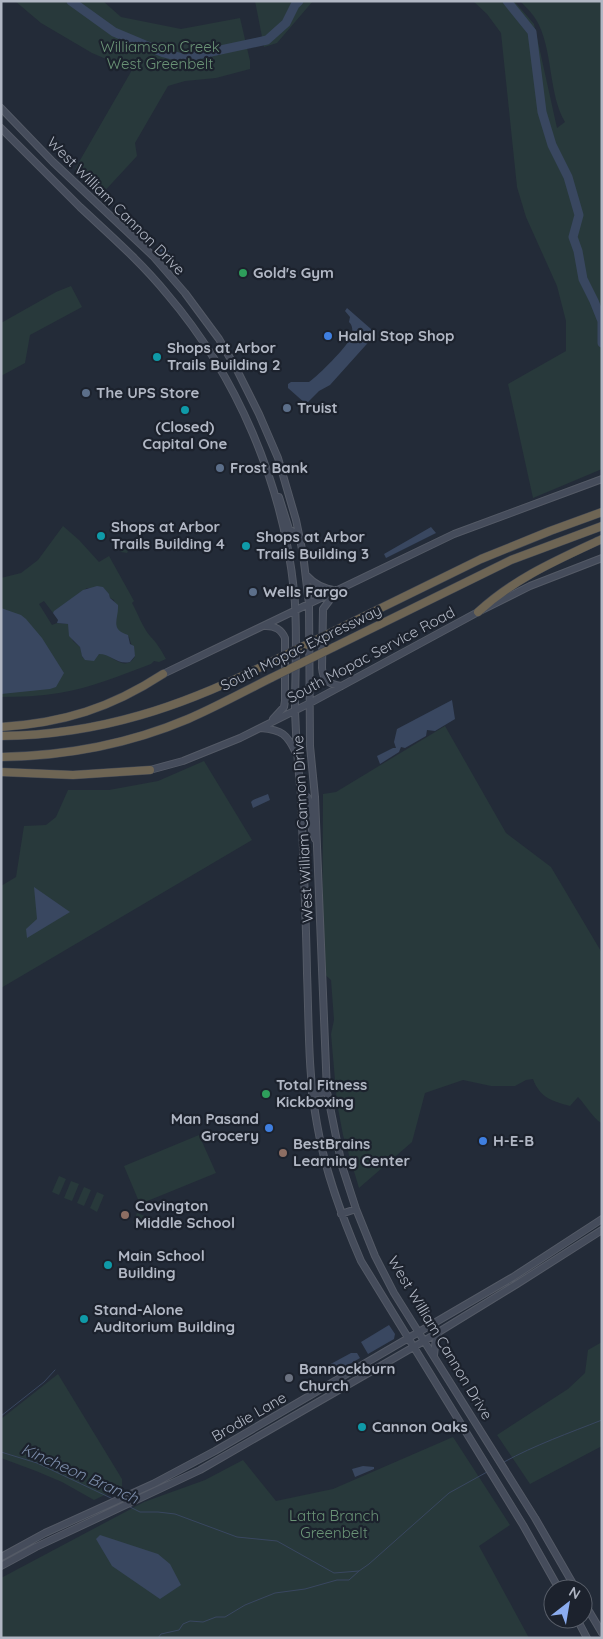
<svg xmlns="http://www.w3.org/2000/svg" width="603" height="1639" viewBox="0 0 603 1639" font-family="Quicksand,sans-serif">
<rect width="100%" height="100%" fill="#232b38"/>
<path fill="#28393b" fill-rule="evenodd" d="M15 1H103L121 17 181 29 240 18 250 61V69L216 78 185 81 168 86 135 143 137 156 100 196 75 169 132 70 92 53 41 23Z
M255 1H313L277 43 264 47Z
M473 1H514L534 24 557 128 565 122C549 95 553 55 539 25 535 16 527 8 520 1H602V469L533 498 508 384 566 351V321L557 286 526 217 517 187 501 33 487 14Z
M71 286 82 307 30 335 25 363 1 376V323L56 292Z
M63 526 79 540 99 562 109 556 134 601 132 603C137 612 143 628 150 636 157 643 161 650 166 659L159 662 154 661 151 664C121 675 91 688 59 693 40 696 20 697 1 697V578L21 573 38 560ZM87 588C96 589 108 587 110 598L114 600 116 628 118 631 129 637 135 656C127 672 114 658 103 653L83 658 80 647 73 641 68 624 57 623 52 625 39 604 44 601 53 613Z
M119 541 127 545 128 551 127 553 121 552 116 544Z
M445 726 506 833 551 867 602 953V1123C595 1121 585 1104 578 1097L570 1106C552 1101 540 1098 533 1079L526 1080 515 1086H491L463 1080 425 1093 412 1142 359 1188 343 1135 337 1103 331 1034 334 1020 331 980 322 972 323 794 336 792Z
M204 761 252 840 1 988V886L16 877 24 826 46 825 56 817 68 790H109L158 781Z
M199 1135 216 1173 140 1204 124 1166Z
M59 1176 66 1179 59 1195 52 1192Z
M71 1181 79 1184 72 1201 64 1198Z
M84 1187 91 1190 84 1206 77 1203Z
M97 1192 104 1195 97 1212 90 1208Z
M137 1213 155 1220 150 1230 133 1223Z
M602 1342V1446L530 1484 497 1435 568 1389 585 1373 588 1350Z
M58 1374 122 1479V1487L94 1500 62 1482 36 1471 1 1458V1419Z
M453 1437 510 1525 479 1546 529 1638H1V1578L144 1502 205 1480 243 1460 276 1501 333 1489Z"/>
<path fill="#394760" d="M162 243 169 251 167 254 177 265 179 263 182 266 178 271 157 248V245Z
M347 308 371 329 373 332 374 336 330 385 319 391 306 404 288 388V384L291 382H309C319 375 346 348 351 337 353 331 353 326 349 322L350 317 345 311Z
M431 527 436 533 386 558 384 554Z
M97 586 103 587 109 594 110 598 118 605C119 619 109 629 128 635L130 644 134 646 135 656 130 662C117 665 111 654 99 654L94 661 85 660 82 656 80 647 69 636 68 624 57 623 58 620 53 613 54 611 83 590Z
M1 608 21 615 26 619 42 638 64 673 56 687 50 689 1 694Z
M452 700 455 719 435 731 427 730 426 736 405 748 401 747 399 752 380 764 377 756 393 748H396L394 742 397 729Z
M268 794 270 800 253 808 251 802 253 800Z
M34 887 70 912 27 938 26 929 37 919Z
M389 1325 395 1334 394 1339 368 1354 361 1342Z
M351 1353H357L360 1358 335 1373 331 1372 327 1366Z
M363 1466 374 1467V1469L355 1477 352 1469Z
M100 1535 158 1554 170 1564 181 1585 160 1599 112 1566 96 1539Z"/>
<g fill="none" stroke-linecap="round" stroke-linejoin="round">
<path stroke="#394760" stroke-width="1" d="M1 1416 44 1382 55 1370
M1 1452 37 1463 113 1499
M504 1462C535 1445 569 1433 602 1420
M128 1506 140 1512H158L175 1514 237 1537 277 1541 334 1573 359 1571 369 1564 449 1493 487 1472
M143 1638H150
M158 1638 161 1634 179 1630 183 1624 190 1621 203 1622 216 1617H225L245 1605 275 1593 305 1589 337 1580H349L359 1571"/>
<path stroke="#394760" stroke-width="9" d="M71 1 114 32 164 53 183 58 267 40 286 23 295 5 299 1
M507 1 532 32 542 112 552 145 568 177 579 215 573 237 578 251 583 279 594 301 602 321V343"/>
<g stroke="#545a66" stroke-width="8">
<path id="secondary" d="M1 108 53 162 153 256 185 293 219 339 237 370 259 414 278 458 296 520 303 554 309 604 310 746 315 797 327 1092 342 1166 356 1209 375 1256 394 1293 535 1518 576 1589
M1 128C27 154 54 181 80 207 110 235 141 262 167 294 237 376 283 484 294 591 298 631 295 671 295 711 296 739 298 767 301 795 303 855 306 914 307 973 309 1024 308 1075 317 1124 325 1172 342 1217 361 1261L523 1525 559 1589
M279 497 289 529 293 532 298 531
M306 575C315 585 323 588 337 591
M335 593 323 609 322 668C323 681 329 684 341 686
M266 626C275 626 281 629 285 638V701L284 707 273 719
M163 674 454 534 602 479
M261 728C282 730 287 734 296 753
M150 770 183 761 240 738 310 703 478 612 530 586 602 558
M301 795 307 797 309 800 312 830 315 839
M312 1094 327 1092
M341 1214 356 1209
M434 1355 436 1338 439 1332
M1 1557 45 1533 153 1484 215 1451 513 1277 602 1219
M1 1566 36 1547 200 1470 424 1341 517 1284 602 1230
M583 1601 602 1633
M577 1619 587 1638"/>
</g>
<g stroke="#414753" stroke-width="9">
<path id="highway" d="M478 612C515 578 557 560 602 539
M334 631 481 559 550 531 602 512
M334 647 511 560 602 526
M1 727C63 723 111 708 163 674
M1 736C100 735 184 706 271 662
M1 757C65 756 129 744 188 719 216 707 243 692 271 678
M1 772 73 775 150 770"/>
</g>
<use href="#secondary" stroke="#454c5b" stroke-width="6"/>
<use href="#highway" stroke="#6e6554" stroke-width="8"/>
<g stroke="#414753" stroke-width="9" stroke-linecap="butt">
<path id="highway-bridge" d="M271 662 334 631
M271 678 334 647"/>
</g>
<use href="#highway-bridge" stroke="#6e6554" stroke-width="8"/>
</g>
<g fill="#2e9e5b" stroke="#1c222d" stroke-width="2">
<circle cx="243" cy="273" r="5"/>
<circle cx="266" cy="1094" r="5"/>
</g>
<g fill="#3f7fe0" stroke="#1c222d" stroke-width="2">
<circle cx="328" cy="336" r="5"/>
<circle cx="269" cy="1128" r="5"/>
<circle cx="483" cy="1141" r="5"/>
</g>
<g fill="#0f9aa8" stroke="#1c222d" stroke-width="2">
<circle cx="157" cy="357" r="5"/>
<circle cx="185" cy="410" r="5"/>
<circle cx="101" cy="536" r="5"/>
<circle cx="246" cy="546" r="5"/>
<circle cx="108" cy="1265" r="5"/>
<circle cx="84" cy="1319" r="5"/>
<circle cx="362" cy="1427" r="5"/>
</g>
<g fill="#5c6f8a" stroke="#1c222d" stroke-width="2">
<circle cx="86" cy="393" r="5"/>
<circle cx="287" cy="408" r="5"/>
<circle cx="220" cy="468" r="5"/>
<circle cx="253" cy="592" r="5"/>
</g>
<g fill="#8d6e63" stroke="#1c222d" stroke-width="2">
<circle cx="283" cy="1153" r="5"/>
<circle cx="125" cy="1215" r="5"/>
</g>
<circle fill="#6b7280" stroke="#1c222d" stroke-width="2" cx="289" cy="1378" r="5"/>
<g text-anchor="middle" stroke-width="4.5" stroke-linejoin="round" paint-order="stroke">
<g font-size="15" fill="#6a9376" stroke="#1c222d">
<text x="160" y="52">Williamson Creek<tspan x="160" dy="17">West Greenbelt</tspan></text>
<text x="334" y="1521">Latta Branch<tspan x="334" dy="17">Greenbelt</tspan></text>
</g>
<g font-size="15" fill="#b1b7c4" stroke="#1c222d">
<text transform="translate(116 206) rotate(45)" y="5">West William Cannon Drive</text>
<text transform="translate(301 648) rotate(-26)" y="5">South Mopac Expressway</text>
<text transform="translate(371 655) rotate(-28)" y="5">South Mopac Service Road</text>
<text transform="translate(303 829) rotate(-93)" y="5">West William Cannon Drive</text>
<text transform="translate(440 1338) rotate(59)" y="5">West William Cannon Drive</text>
<text transform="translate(249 1417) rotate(-30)" y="5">Brodie Lane</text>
</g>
<g font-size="15" font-weight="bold" fill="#b1b7c4" stroke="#1c222d" text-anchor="start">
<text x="253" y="278">Gold's Gym</text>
<text x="338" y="341">Halal Stop Shop</text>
<text x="167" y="353">Shops at Arbor<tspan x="167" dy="17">Trails Building 2</tspan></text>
<text x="96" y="398">The UPS Store</text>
<text x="297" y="413">Truist</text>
<text x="185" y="432" text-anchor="middle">(Closed)<tspan x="185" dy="17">Capital One</tspan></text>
<text x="230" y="473">Frost Bank</text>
<text x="111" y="532">Shops at Arbor<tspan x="111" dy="17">Trails Building 4</tspan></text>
<text x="256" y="542">Shops at Arbor<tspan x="256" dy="17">Trails Building 3</tspan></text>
<text x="263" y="597">Wells Fargo</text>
<text x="276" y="1090">Total Fitness<tspan x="276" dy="17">Kickboxing</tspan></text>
<text x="259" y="1124" text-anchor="end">Man Pasand<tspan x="259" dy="17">Grocery</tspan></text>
<text x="493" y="1146">H-E-B</text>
<text x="293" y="1149">BestBrains<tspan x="293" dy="17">Learning Center</tspan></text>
<text x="135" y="1211">Covington<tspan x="135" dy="17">Middle School</tspan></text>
<text x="118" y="1261">Main School<tspan x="118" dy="17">Building</tspan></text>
<text x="94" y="1315">Stand-Alone<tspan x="94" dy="17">Auditorium Building</tspan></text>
<text x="299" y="1374">Bannockburn<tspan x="299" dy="17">Church</tspan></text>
<text x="372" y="1432">Cannon Oaks</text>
</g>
<g font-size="16" font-style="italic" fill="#7c8daa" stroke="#1c222d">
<text transform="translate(80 1473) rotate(24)" y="6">Kincheon Branch</text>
</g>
</g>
<rect width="603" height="1639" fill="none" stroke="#b1b7c4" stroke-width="5"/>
<g transform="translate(568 1604) rotate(31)"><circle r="24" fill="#1c222d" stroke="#585e69"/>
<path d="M0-4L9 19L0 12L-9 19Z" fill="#8bacef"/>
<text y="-8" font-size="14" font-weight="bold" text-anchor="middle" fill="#b1b7c4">N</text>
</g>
</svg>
